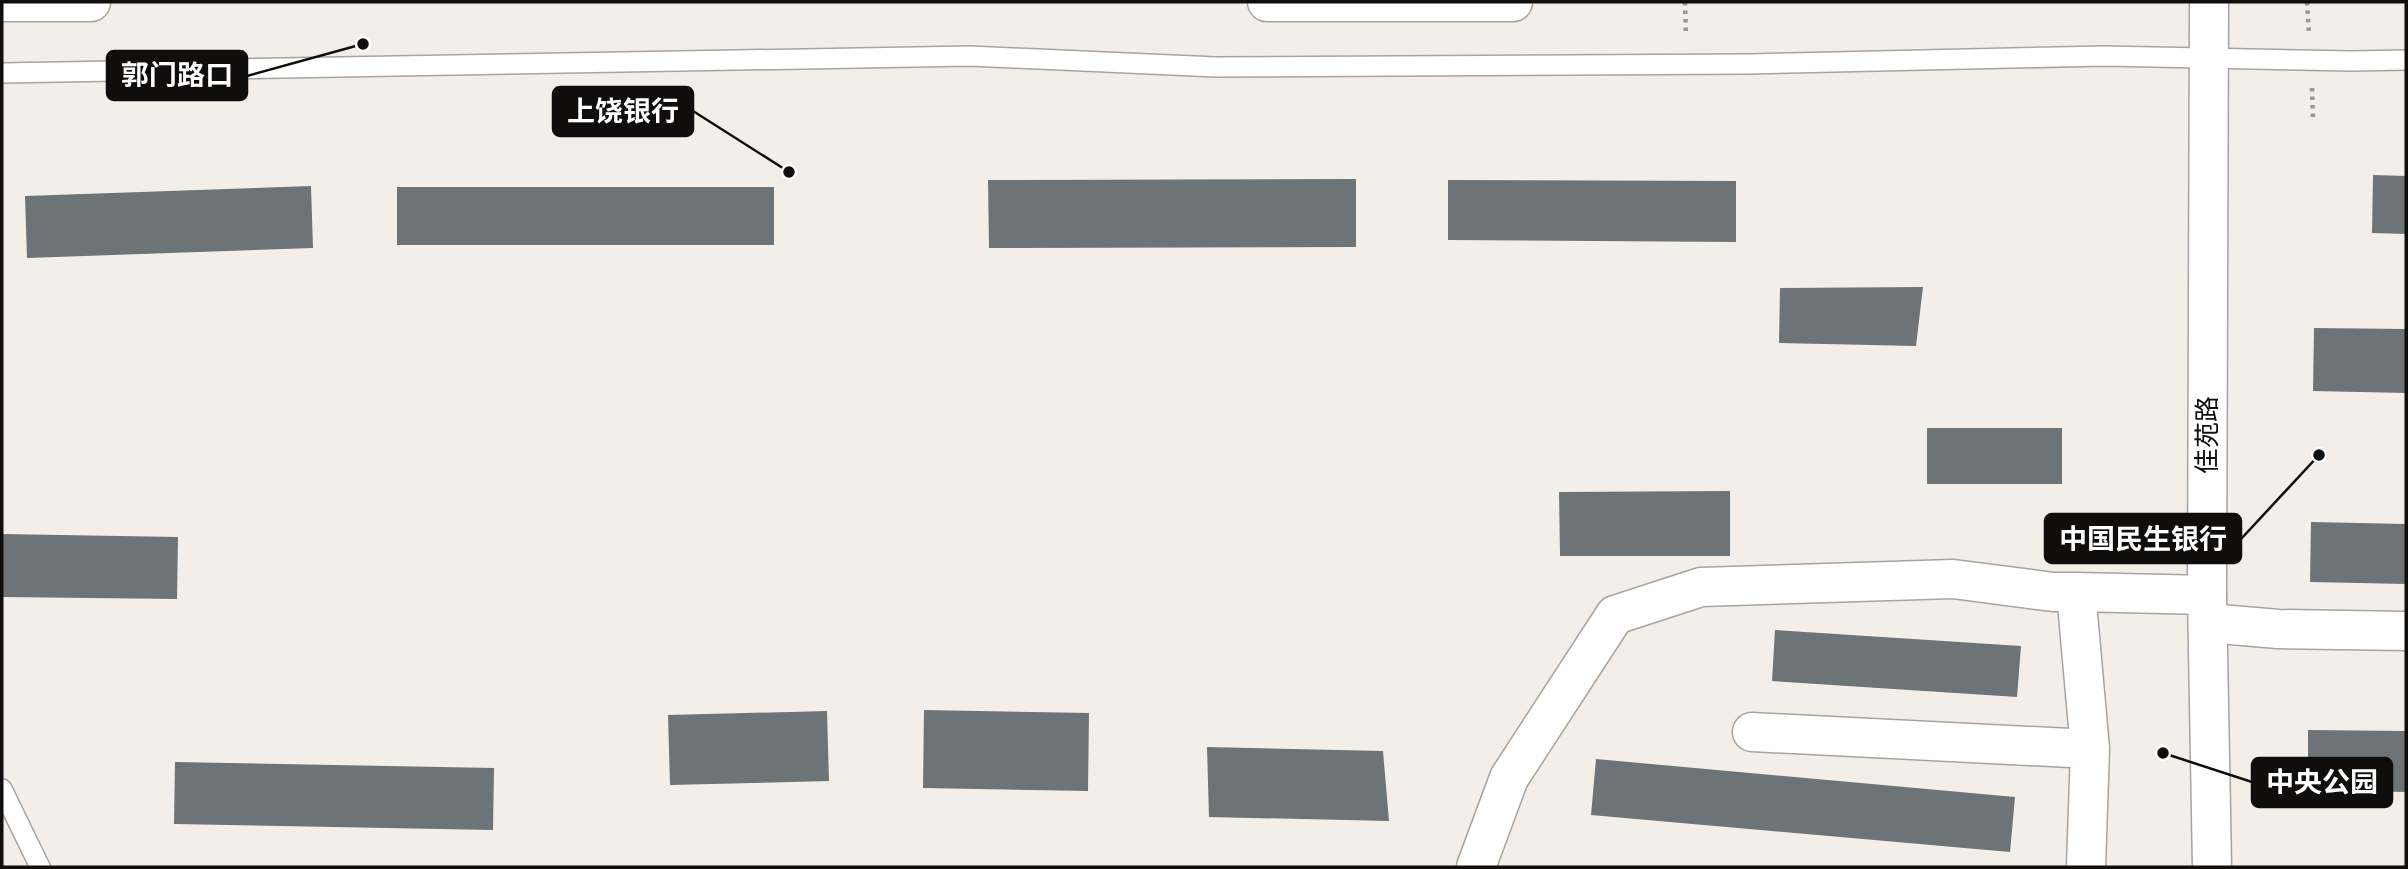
<svg xmlns="http://www.w3.org/2000/svg" width="2408" height="869" viewBox="0 0 2408 869" font-family="Commissioner,'Noto Sans SC',sans-serif">
<rect width="100%" height="100%" fill="#f4eee8"/>
<path fill="#6d7477" d="M2373 175 2406 176V234L2372 233Z
M1356 179V247L989 248 988 180Z
M1448 180 1736 181V242L1448 240Z
M311 186 313 248 27 258 25 196Z
M397 187H774V245H397Z
M1923 287 1916 346 1779 343 1780 288Z
M2314 328 2406 329V393L2313 391Z
M1927 428H2062V484H1927Z
M1730 491V556H1560L1559 492Z
M2311 522 2406 524V584L2310 582Z
M2 534 178 537 177 599 2 597Z
M1775 630 2021 646 2017 697 1772 681Z
M924 710 1089 713 1088 791 923 788Z
M827 711 829 781 670 785 668 715Z
M2308 730 2406 731V792L2308 790Z
M1207 747 1383 751 1389 821 1209 817Z
M1596 759 2015 797 2010 852 1591 815Z
M175 762 494 768 493 830 174 824Z"/>
<g fill="none" stroke-linecap="round" stroke-linejoin="round">
<g stroke="#a9a39e" stroke-width="22">
<path id="service" d="M2 73 970 56 1216 67 1749 64 2104 56 2351 61 2406 60
M2 789 40 867"/>
</g>
<g stroke="#a9a39e" stroke-width="41">
<path id="minor" d="M2208 623 2278 629 2406 631
M1752 732 2090 749
M1476 867 1509 778 1615 615 1701 587 1953 579 2053 592H2076
M2086 867 2090 749 2076 592 2207 595"/>
</g>
<g stroke="#a9a39e" stroke-width="41">
<path id="tertiary" d="M2209 2 2207 595 2212 867"/>
</g>
<g stroke="#a9a39e" stroke-width="41">
<path id="primary" d="M2 2H91
M1267 2H1513"/>
</g>
<path stroke="#9c9793" stroke-width="4.5" stroke-dasharray="3.5 5" stroke-linecap="butt" d="M1685 2 1686 36
M2307 2 2309 34
M2312 88 2313 122"/>
<use href="#service" stroke="#fff" stroke-width="19"/>
<use href="#minor" stroke="#fff" stroke-width="38"/>
<use href="#tertiary" stroke="#fff" stroke-width="38"/>
<use href="#primary" stroke="#fff" stroke-width="38"/>
</g>
<g text-anchor="middle" stroke-width="7" stroke-linejoin="round" paint-order="stroke">
<g font-size="26" fill="#100e0c" stroke="#fff">
<text transform="translate(2207 435) rotate(-90)" y="9">佳苑路</text>
</g>
</g>
<path fill="none" stroke="#100e0c" stroke-width="2.5" d="M363 44L247 76M789 172L693 111M2319 455L2241 539M2163 753L2252 782"/>
<g fill="#100e0c" stroke="#fff" stroke-width="2.5">
<circle cx="363" cy="44" r="7"/>
<circle cx="789" cy="172" r="7"/>
<circle cx="2319" cy="455" r="7"/>
<circle cx="2163" cy="753" r="7"/>
</g>
<g fill="#100e0c" stroke="#100e0c" stroke-width="2.5">
<rect x="107" y="51" width="140" height="49" rx="7"/>
<rect x="553" y="87" width="140" height="49" rx="7"/>
<rect x="2045" y="514" width="196" height="49" rx="7"/>
<rect x="2252" y="758" width="140" height="49" rx="7"/>
</g>
<g font-size="28" text-anchor="middle" font-weight="bold" fill="#fff">
<text x="177" y="85">郭门路口</text>
<text x="623" y="121">上饶银行</text>
<text x="2143" y="549">中国民生银行</text>
<text x="2322" y="792">中央公园</text>
</g>
<rect width="2408" height="869" fill="none" stroke="#100e0c" stroke-width="7"/>
</svg>
